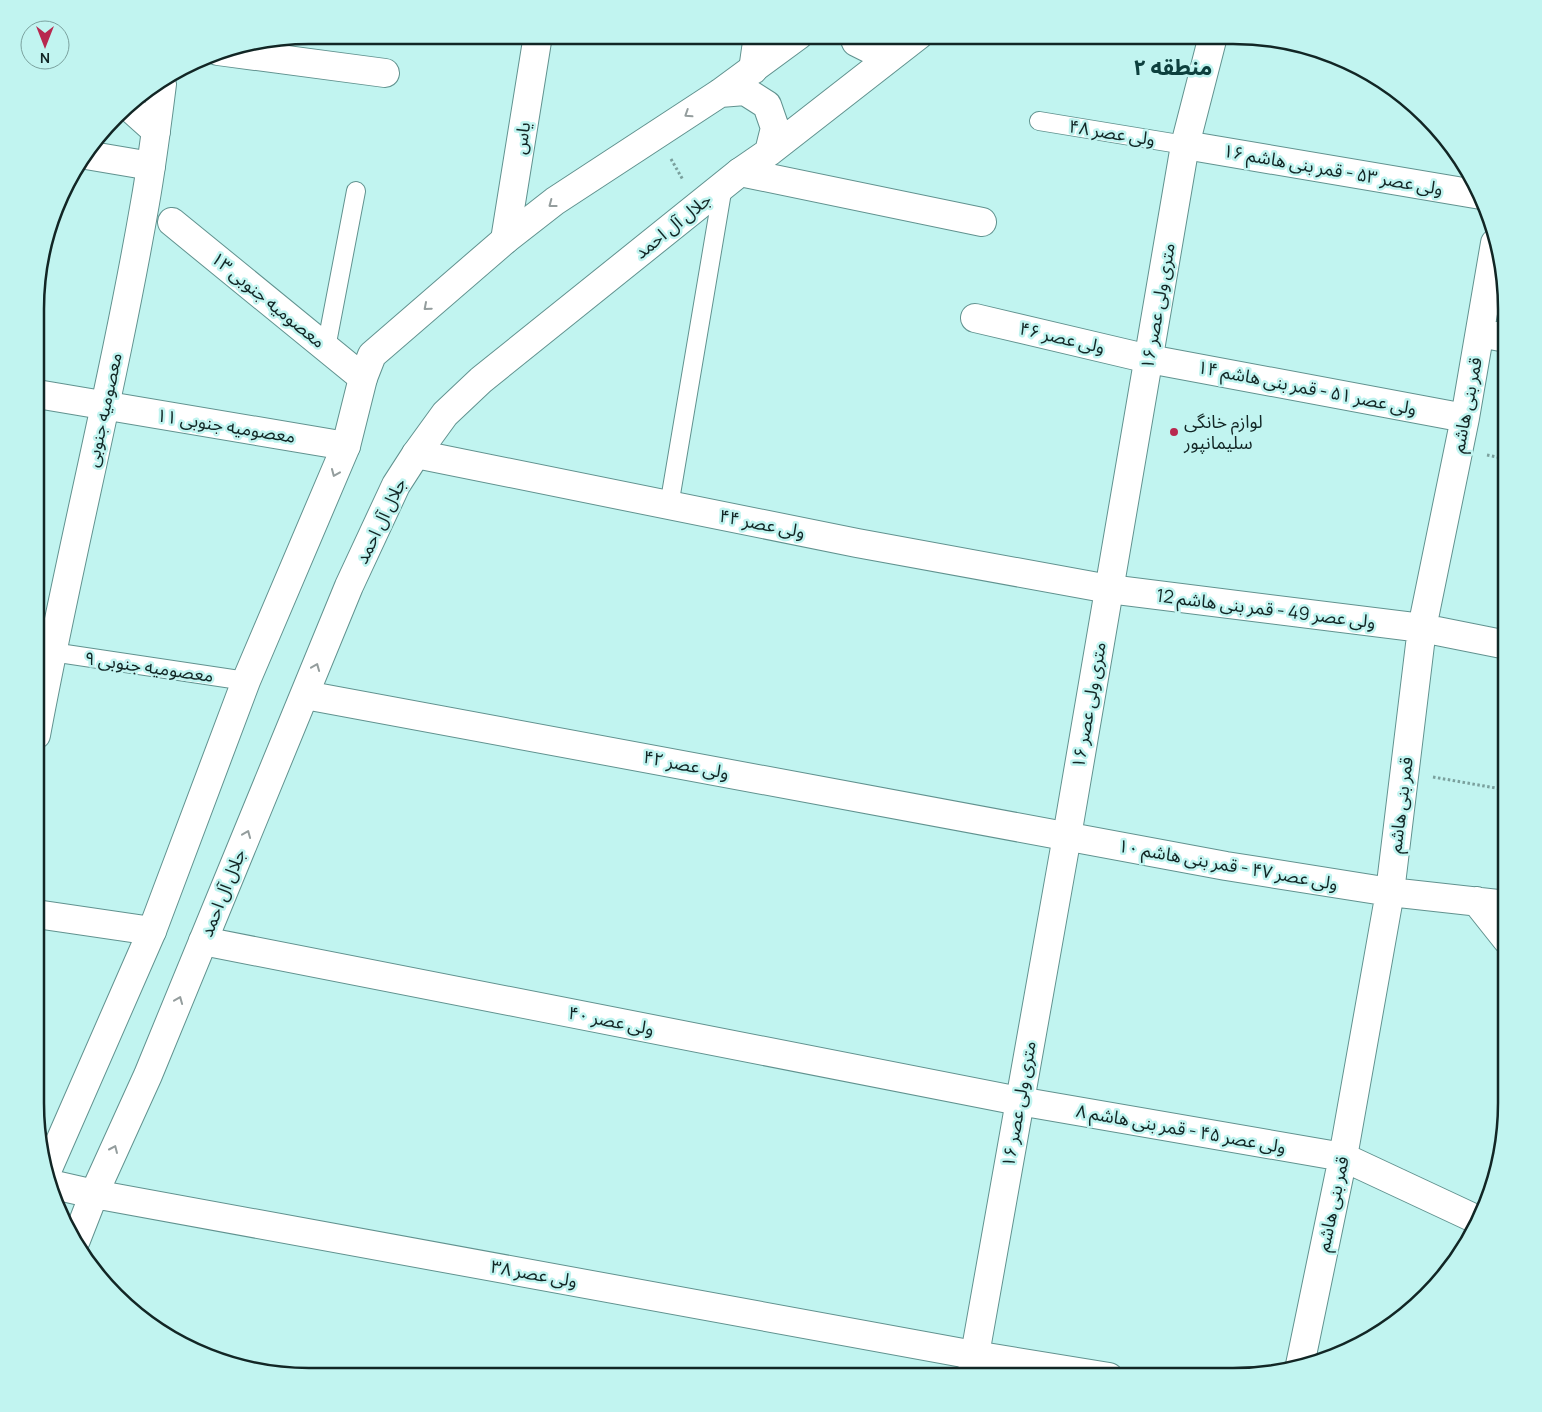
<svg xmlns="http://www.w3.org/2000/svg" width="1542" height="1412" viewBox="0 0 1542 1412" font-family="Manrope,'Noto Sans Arabic',sans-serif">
<rect width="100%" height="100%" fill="#c1f4f0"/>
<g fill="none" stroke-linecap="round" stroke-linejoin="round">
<g stroke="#61928f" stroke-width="20">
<path id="service" d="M1039 121 1185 145
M326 348 356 191
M669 506 723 186
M52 652 246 681"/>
</g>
<g stroke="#61928f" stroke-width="30">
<path id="minor" d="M218 51 385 73
M753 70 758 35
M127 105 156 131
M1185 145 1481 195
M86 155 151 166
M740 172 982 222
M172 222 363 378
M505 240 538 35
M975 318 1149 359 1465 418
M1480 333 1506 338
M37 394 346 446
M416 454 857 543 1109 589 1422 628 1507 645
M305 695 1226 866 1390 892 1507 905
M1476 901 1507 940
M36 914 152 931
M203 941 1019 1101 1343 1157 1480 1221
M76 1240 94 1194 974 1355 1109 1377
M1300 1365 1343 1157 1390 892 1422 628 1465 418 1495 243"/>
</g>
<g stroke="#61928f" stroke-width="30">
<path id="tertiary" d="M853 35 856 42 878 53 902 48
M720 93 745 91 767 105 775 128 769 152
M36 735C69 557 114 382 145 203 152 164 157 123 162 84
M47 1171 152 931 246 681 346 446 363 378 372 355 505 240 555 201 720 93 799 35
M50 1184 94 1194 148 1075 349 586 396 485 416 454 445 414 481 380 740 172 769 152 919 35
M971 1377 1067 836 1185 145 1213 36"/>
</g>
<path stroke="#7aa09d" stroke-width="3" stroke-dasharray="2.5 2.5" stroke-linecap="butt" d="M671 159 683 180
M1487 455 1507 459
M1433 777 1507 790"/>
<use href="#service" stroke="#fff" stroke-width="18"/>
<use href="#minor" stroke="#fff" stroke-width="28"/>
<use href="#tertiary" stroke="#fff" stroke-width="28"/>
</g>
<defs><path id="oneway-chevron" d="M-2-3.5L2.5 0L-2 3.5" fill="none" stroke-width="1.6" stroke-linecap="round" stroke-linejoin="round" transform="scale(1.25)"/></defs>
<g stroke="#949d9d">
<use href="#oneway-chevron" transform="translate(688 114) rotate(147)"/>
<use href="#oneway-chevron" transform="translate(552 204) rotate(143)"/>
<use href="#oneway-chevron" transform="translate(427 307) rotate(139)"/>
<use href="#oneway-chevron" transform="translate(335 473) rotate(113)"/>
<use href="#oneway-chevron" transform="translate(316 667) rotate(-68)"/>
<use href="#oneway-chevron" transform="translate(247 834) rotate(-68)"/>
<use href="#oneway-chevron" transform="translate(179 1000) rotate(-68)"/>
<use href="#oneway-chevron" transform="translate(114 1149) rotate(-66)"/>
</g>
<circle fill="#b8284f" stroke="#c1f4f0" stroke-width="2" cx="1174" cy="432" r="5"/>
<g text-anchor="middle" stroke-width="5" stroke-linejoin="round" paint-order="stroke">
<g font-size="18" fill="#122625" stroke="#c1f4f0">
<text transform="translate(1112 133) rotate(9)" y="6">ولی عصر ۴۸</text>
<text transform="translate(522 138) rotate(-81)" y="6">یاس</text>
<text transform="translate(1333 170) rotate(10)" y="6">ولی عصر ۵۳ - قمر بنی هاشم ۱۶</text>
<text transform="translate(673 226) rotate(-39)" y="6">جلال آل احمد</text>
<text transform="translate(268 300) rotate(39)" y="6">معصومیه جنوبی ۱۳</text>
<text transform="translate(1158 306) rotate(-80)" y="6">۱۶ متری ولی عصر</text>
<text transform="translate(1062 338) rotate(13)" y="6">ولی عصر ۴۶</text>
<text transform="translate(1307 388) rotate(11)" y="6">ولی عصر ۵۱ - قمر بنی هاشم ۱۴</text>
<text transform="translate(1467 405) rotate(-79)" y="6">قمر بنی هاشم</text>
<text transform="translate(104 410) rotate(-78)" y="6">معصومیه جنوبی</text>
<text transform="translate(226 426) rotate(9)" y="6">معصومیه جنوبی ۱۱</text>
<text transform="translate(381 521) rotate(-64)" y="6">جلال آل احمد</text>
<text transform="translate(762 524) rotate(11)" y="6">ولی عصر ۴۴</text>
<text transform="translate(1266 609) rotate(7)" y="6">ولی عصر 49 - قمر بنی هاشم 12</text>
<text transform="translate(149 667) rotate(8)" y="6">معصومیه جنوبی ۹</text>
<text transform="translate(1089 705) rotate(-80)" y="6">۱۶ متری ولی عصر</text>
<text transform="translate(686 765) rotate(11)" y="6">ولی عصر ۴۲</text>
<text transform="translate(1401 805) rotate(-83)" y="6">قمر بنی هاشم</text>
<text transform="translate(1228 865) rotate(10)" y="6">ولی عصر ۴۷ - قمر بنی هاشم ۱۰</text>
<text transform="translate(223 893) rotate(-68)" y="6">جلال آل احمد</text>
<text transform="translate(611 1021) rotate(11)" y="6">ولی عصر ۴۰</text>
<text transform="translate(1019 1104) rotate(-80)" y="6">۱۶ متری ولی عصر</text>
<text transform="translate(1181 1129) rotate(10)" y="6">ولی عصر ۴۵ - قمر بنی هاشم ۸</text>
<text transform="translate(1333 1204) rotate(-78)" y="6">قمر بنی هاشم</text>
<text transform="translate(534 1274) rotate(10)" y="6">ولی عصر ۳۸</text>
</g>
<g font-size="18" fill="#122625" stroke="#c1f4f0" text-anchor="start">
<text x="1184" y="428">لوازم خانگی<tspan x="1184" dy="21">سلیمانپور</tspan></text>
</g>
<g font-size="22" font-weight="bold" fill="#0d403e" stroke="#c1f4f0">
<text x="1173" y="75">منطقه ۲</text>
</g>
</g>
<path d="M0 0H1542V1412H0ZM309 44H1233A265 265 0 0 1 1498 309V1103A265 265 0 0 1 1233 1368H309A265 265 0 0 1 44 1103V309A265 265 0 0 1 309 44Z" fill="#c1f4f0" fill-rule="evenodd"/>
<path fill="none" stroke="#122625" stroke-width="2.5" d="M309 44H1233A265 265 0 0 1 1498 309V1103A265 265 0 0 1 1233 1368H309A265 265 0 0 1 44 1103V309A265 265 0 0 1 309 44Z"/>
<g transform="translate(45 45) rotate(180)"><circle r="24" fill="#c1f4f0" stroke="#7ba29f"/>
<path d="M0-4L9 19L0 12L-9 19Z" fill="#b8284f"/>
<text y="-8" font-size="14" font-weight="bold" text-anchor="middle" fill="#122625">N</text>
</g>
</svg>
